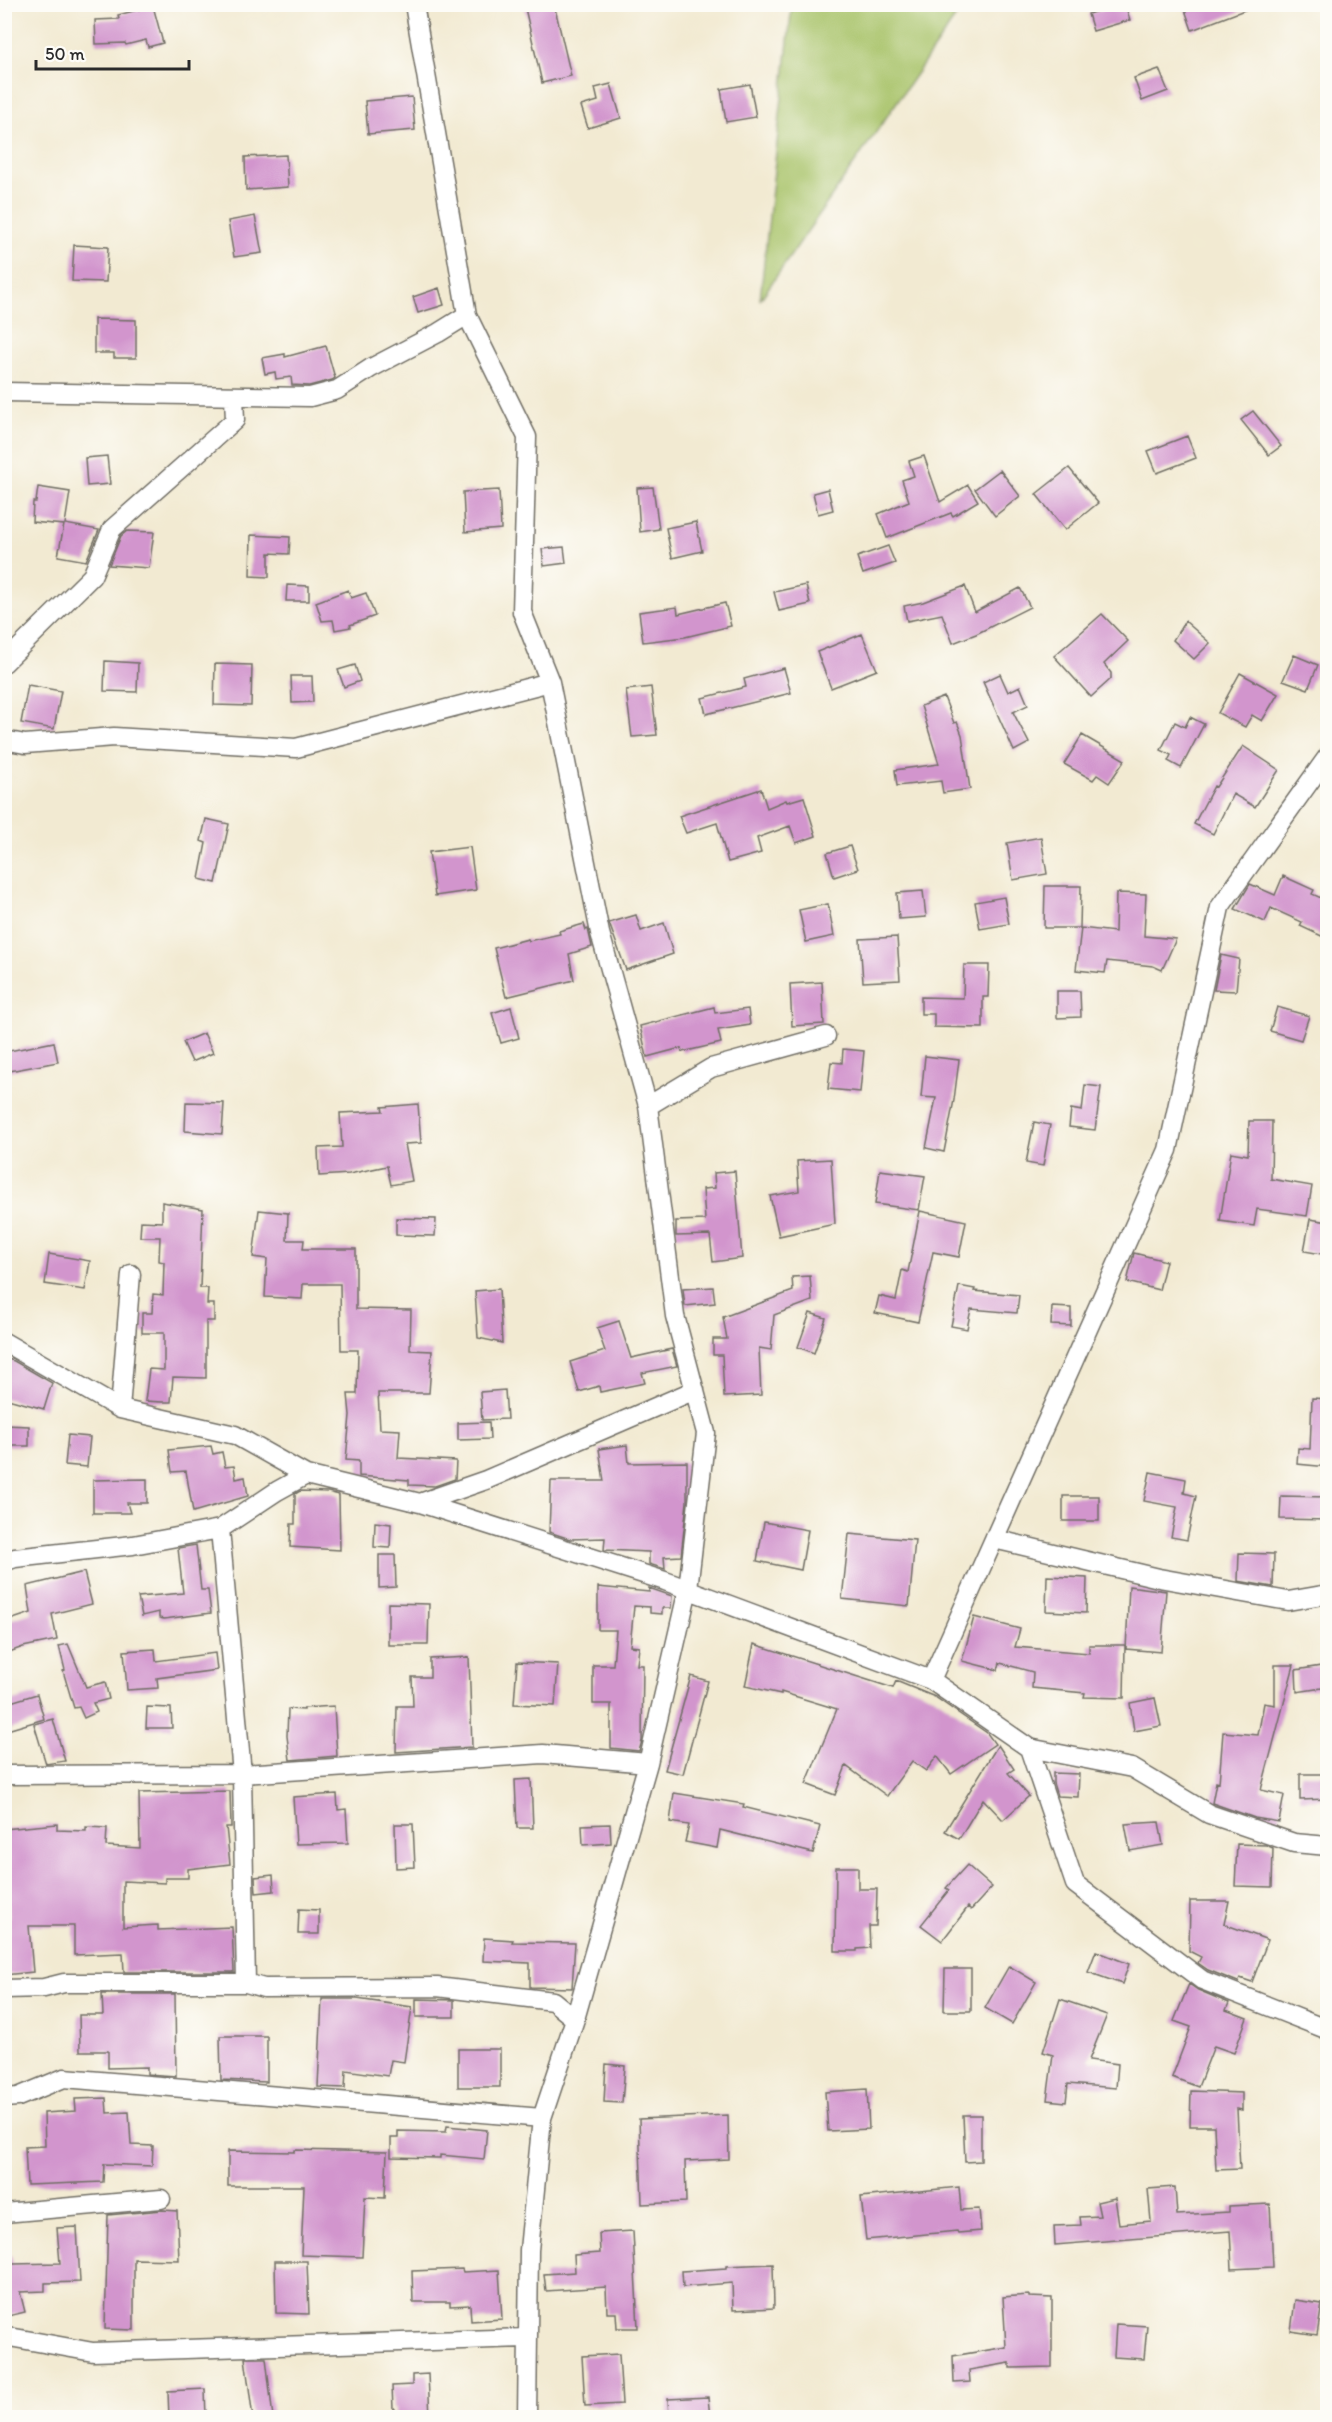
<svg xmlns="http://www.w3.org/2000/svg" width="1332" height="2422" viewBox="0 0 1332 2422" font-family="Itim,sans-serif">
<rect width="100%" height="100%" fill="#fdfcf7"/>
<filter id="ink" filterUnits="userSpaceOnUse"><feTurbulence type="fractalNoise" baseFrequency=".0167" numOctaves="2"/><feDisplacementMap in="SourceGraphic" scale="12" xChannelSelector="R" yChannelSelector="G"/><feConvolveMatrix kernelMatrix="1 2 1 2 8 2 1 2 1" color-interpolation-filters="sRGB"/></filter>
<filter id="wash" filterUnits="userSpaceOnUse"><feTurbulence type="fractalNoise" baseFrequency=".008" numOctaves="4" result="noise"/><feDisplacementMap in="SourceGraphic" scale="24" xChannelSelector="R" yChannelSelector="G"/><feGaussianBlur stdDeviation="1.35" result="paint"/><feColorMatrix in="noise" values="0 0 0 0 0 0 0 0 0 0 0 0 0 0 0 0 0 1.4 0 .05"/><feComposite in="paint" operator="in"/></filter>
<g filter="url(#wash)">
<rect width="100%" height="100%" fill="#f2ead2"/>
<path fill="#a8c369" stroke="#6a774a" stroke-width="1.5" d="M792 5H964L760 300Z"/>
<g id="blocks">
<path fill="#d295cd" d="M540 4H554L571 76 542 83 525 8Z
M1120 4H1125L1130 20 1093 31 1088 14Z
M1183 4H1255V6L1192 30Z
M153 6 163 43 148 47 146 40 126 45 125 43 96 44 95 20 119 19 118 15Z
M1159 69 1168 91 1142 101 1134 78Z
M611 84 621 118 588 128 581 106 598 101 595 88Z
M750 84 756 117 726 122 721 89Z
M412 97 415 130 368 134 365 101Z
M286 155 288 187 246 190 245 157Z
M255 216 262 253 234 257 228 221Z
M74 245 108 247 106 282 72 281Z
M439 288 444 305 418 313 413 297Z
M94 319 136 320V358H114V353H94Z
M326 346 335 378 332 380 309 386 292 385 291 377 276 379 275 372 265 374 262 358 285 354V357Z
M1253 411 1281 446 1269 455 1241 420Z
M1187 436 1196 458 1157 473 1148 451Z
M107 456 110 484 87 486 85 458Z
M924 456 940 502 968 485 978 501 953 516 951 513 887 538 878 514 909 501 902 480 914 476 909 461Z
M1069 468 1098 503 1065 530 1036 494Z
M1000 470 1020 496 995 516 975 489Z
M38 487 70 492 65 524 99 530 86 561 58 556 64 525 32 522 33 502H36Z
M653 487 659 529 640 532 637 488Z
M828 489 833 510 818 514 813 493Z
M499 490 501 529 465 532 463 492Z
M696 522 702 551 672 558 666 528Z
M127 531 154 532 149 568 109 565 121 536Z
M251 535 290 537 289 554 269 553V577L250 576Z
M888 546 895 563 863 574 857 557Z
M564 547 566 563 544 566 542 549Z
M287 585 309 586V601H286Z
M806 585 810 604 779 611 774 592Z
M965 586 975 612 1020 588 1030 607 976 634 953 643 942 614 907 621 904 606 923 602Z
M348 590 351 598 366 593 375 616 350 625 351 627 335 630 333 620 322 621 316 602Z
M725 603 731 626 685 637 643 642 639 612 677 607 678 614Z
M1102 614 1128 641 1104 664 1111 673V679L1091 697 1054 656Z
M1185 621 1210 643 1194 659 1173 640Z
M862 634 877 670 831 688 817 652Z
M1294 655 1318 665 1308 689 1283 680Z
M105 661 138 663 137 692 104 691Z
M215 664 252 665 251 706 214 705Z
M355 665 360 681 344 687 338 670Z
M784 668 791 693 706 714 702 698 746 687 744 679Z
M1240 673 1278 694 1262 721 1252 715 1245 727 1218 713Z
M1000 674 1008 692 1020 686 1028 705 1013 712 1029 743 1014 751 983 682Z
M291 676H312L313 702 292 703Z
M28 685 61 691 54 729 21 723Z
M651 687 657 735 632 737 626 690Z
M944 697 954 723 957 722 962 735 970 789 943 793 941 781 897 786 895 770 939 764 921 706Z
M1190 717 1204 724 1181 768 1168 761 1171 755 1161 750 1175 722 1185 727Z
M1082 735 1125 760 1109 783 1097 775 1093 780 1064 764Z
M1243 746 1279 770 1255 807 1233 794 1213 834 1194 824 1214 786 1216 787Z
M761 789 767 808 786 800 787 802 804 797 816 836 796 843 790 826 757 838 761 853 728 862 717 823 686 833 679 816Z
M206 819 229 824 216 883 199 879 206 843 201 841Z
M1041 837 1047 874 1013 880 1007 843Z
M850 846 858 869 834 877 827 853Z
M470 847 476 890 435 896 429 852Z
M1283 876 1314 890 1312 894 1328 901V939L1300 926 1302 922 1271 908 1265 922 1235 909 1250 884 1275 895Z
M1045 886H1081L1080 928H1044Z
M923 891 926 917 899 919 897 893Z
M1116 893 1146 894 1144 936 1176 939 1162 970 1153 966 1107 961 1105 973 1076 970 1081 928 1115 932Z
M1004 897 1009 924 980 929 975 902Z
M828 904 834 936 806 942 799 910Z
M636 915 641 931 664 923 673 954 626 970 609 923Z
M584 924 586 930 588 929 592 947 569 954 574 980 506 997 494 948 528 939 529 941 560 934 559 931Z
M897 937 900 980 863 982 860 939Z
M1221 955 1239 959 1236 991 1214 990Z
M964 965H989L988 997H983V1028L934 1027V1014H921V997L963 998Z
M822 982 824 1024 792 1026 790 984Z
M1057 991H1080L1081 1017 1057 1018Z
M511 1007 519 1038 501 1043 492 1013Z
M714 1007 715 1013 748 1009 750 1025 718 1030 721 1043 682 1052 681 1048 647 1057 640 1026Z
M1277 1007 1309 1016 1301 1040 1270 1031Z
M204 1033 213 1053 192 1062 183 1042Z
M54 1042 58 1062 4 1072V1052Z
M843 1049 864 1051 860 1092 828 1089 831 1062 842 1063Z
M925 1056 959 1060 954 1100 944 1152 926 1148 936 1098 921 1097Z
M1085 1085 1101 1087 1095 1130 1069 1127 1071 1109 1082 1111Z
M186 1102 224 1103 222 1134 185 1131Z
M418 1104 421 1143 405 1144 412 1181 391 1185 387 1166 349 1174 319 1176 318 1148 342 1147 340 1113 383 1111 382 1107Z
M1249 1121H1272L1271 1179 1312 1186 1307 1216 1257 1209 1254 1226 1220 1221 1231 1152 1248 1155Z
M1034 1122 1050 1125 1043 1166 1026 1163Z
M831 1159 835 1224 779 1236 770 1196 799 1191 797 1161Z
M880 1170 925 1176 919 1210 875 1204Z
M735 1171 742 1258 713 1262 710 1235 676 1236V1221L705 1220 703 1189 715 1188 714 1173Z
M162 1202 203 1209 200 1288H208L207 1304H214V1321H206V1378L173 1377 171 1402H162L145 1401 149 1369 164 1370V1333H142V1313H152L153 1294 163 1295 164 1262 159 1261 160 1237H140L141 1221 162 1222Z
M259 1210 288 1213 287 1240H304L303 1249H356V1309L411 1310 410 1350 432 1351 429 1393H378L380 1429 400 1430 398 1458 456 1461 455 1479 435 1486 409 1485V1480L359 1476V1461L346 1460 350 1415 348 1394H357L358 1350H341L340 1284H303L302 1299 265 1297 267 1259 253 1257Z
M920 1211 966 1221 959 1257 933 1252 918 1322 875 1313 879 1296 896 1300 902 1270 908 1272Z
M396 1218 436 1219 435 1236 396 1235Z
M1310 1219 1328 1222V1255L1304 1251Z
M1134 1253 1166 1261 1159 1290 1127 1282Z
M49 1254 90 1261 85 1290 45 1284Z
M810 1276 812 1301 774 1315 771 1350 759 1348 761 1395 724 1397 722 1355H713V1339H727L723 1317 793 1291 792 1277Z
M959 1286 975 1289 974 1291 1019 1295 1017 1313 971 1309 967 1329 951 1326Z
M713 1287 715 1303 685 1306 683 1289Z
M499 1289 502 1343 478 1338 475 1291Z
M1052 1307 1071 1308V1326L1051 1325Z
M810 1313 826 1318 814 1353 798 1347Z
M619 1321 631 1358 672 1349 677 1366 642 1373 645 1383 600 1392 599 1386 579 1392 570 1362 605 1351 597 1328Z
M4 1358 14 1361 52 1383 44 1409 4 1398Z
M505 1390 507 1419 482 1420 480 1392Z
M1312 1398 1328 1399V1467L1297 1464 1298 1448 1310 1449Z
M489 1422 490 1439 458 1440V1423Z
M4 1425 29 1426V1446H4Z
M68 1435 90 1437 87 1467 65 1465Z
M627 1445 629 1463 687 1462V1502L681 1556 664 1557 665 1569 649 1564V1552L604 1550 605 1538 570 1539 549 1532 551 1481H604L599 1449Z
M211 1446 213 1454 222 1452 225 1467 234 1466 236 1479 245 1477 248 1496 193 1512 186 1471 172 1472 169 1450Z
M1150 1472 1186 1479 1184 1493 1196 1496 1187 1540 1171 1537 1177 1507 1144 1501Z
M147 1479V1503H127L130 1513H93V1480Z
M300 1491 328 1492 339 1495 340 1550 290 1547 291 1524H295V1494Z
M1063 1496H1099V1521H1063Z
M1281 1496 1328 1497V1520L1280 1519Z
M375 1522 391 1524 390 1548 374 1547Z
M764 1522 808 1530 801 1570 757 1561Z
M849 1534 915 1540 909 1606 842 1599Z
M196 1545 201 1590H208L211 1613 164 1619 159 1618V1612L142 1616 138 1597 183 1593 178 1548Z
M1239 1553 1274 1554 1273 1587 1238 1581Z
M379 1555H395L396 1587 379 1588Z
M84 1572 92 1604 52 1614 57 1640 23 1647 4 1654V1622L31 1613 27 1586Z
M1047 1576 1087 1578 1086 1613 1046 1611Z
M1129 1586 1166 1591 1161 1652 1126 1649Z
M598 1587 649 1592V1588L672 1596 671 1608H662V1614L650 1613V1607L634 1606 630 1646 639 1647 637 1665H643L642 1741 639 1751 611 1748V1704H593V1665H613L616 1630H598Z
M388 1603 429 1604 428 1645H388Z
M974 1617 1020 1629 1015 1647 1089 1653V1645H1125L1124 1698 1084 1697 1085 1693 1032 1688 1033 1672 1000 1663 998 1670 962 1661Z
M68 1644 86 1687 105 1682 109 1699 93 1703 97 1712 84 1718 79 1707 74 1708 63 1671 65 1670 59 1646Z
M754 1644 893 1688 896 1681 935 1697 987 1733 995 1744 951 1774 937 1756 926 1771 912 1761 887 1796 846 1766 835 1795 806 1784 837 1709 781 1692V1694L745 1686Z
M155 1649 156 1661 215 1653 217 1670 157 1678 158 1688 127 1690 124 1651Z
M469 1657 472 1747 396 1752 397 1706H413L412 1677H430V1659Z
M517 1662 558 1664 555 1706 514 1704Z
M1275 1665H1294L1261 1790 1284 1795 1279 1822 1255 1818 1212 1803 1216 1782 1219 1783 1223 1732 1258 1735 1264 1703 1275 1705Z
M1328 1665V1687L1297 1692 1296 1670Z
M691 1676 708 1681 683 1774 665 1770Z
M37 1694 44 1719 4 1731V1704Z
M1155 1698 1161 1726 1134 1731 1130 1703Z
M334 1706 337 1756 290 1760 287 1736 288 1709 304 1710V1708Z
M147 1707 171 1708 172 1728H146Z
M53 1719 65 1761 46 1764 34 1724Z
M998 1745 1014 1769 1008 1773 1029 1796 1003 1820 983 1799 959 1839 945 1831Z
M1053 1773 1079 1774 1078 1797 1057 1796 1053 1783Z
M1300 1774H1328V1799L1300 1800Z
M531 1779 533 1828H517L515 1780Z
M230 1791 231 1827H226L230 1864 188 1869V1878H165V1883L123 1881V1927L158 1925V1930L232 1927 234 1972H124L123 1953 74 1955V1926H29L33 1972 4 1975V1934H9V1914L4 1862V1829L57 1824V1830L86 1831V1827L107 1828 106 1846 140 1848 139 1793Z
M674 1793 744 1804 743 1807 820 1826 813 1853 720 1830 717 1848 685 1842 689 1825 670 1822Z
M337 1794 338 1810 346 1809 348 1843 296 1844 293 1797Z
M1159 1822 1163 1845 1130 1851 1125 1824Z
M395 1824H413L415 1867 396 1868Z
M610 1824 611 1843 583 1845 582 1825Z
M1237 1844 1266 1845 1273 1848 1272 1887 1235 1886Z
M967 1865 992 1887 971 1910 968 1907 942 1941 921 1925 949 1890 946 1888Z
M836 1867H858V1889H877L876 1926H869L870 1948 857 1949V1951H835Z
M273 1875 274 1891 256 1893 255 1877Z
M1190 1901H1229L1224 1924 1268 1940 1252 1982 1240 1978 1238 1982 1208 1970 1198 1963 1201 1957 1189 1951Z
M299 1909 319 1910V1934H298Z
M484 1938 513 1940 512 1942 575 1943 572 1988 530 1987V1963L483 1961Z
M1096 1951 1129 1964 1122 1984 1088 1972Z
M1009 1966 1036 1982 1012 2024 985 2008Z
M945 1969H971V2011H944Z
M1189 1984 1198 1990 1229 2003 1226 2010 1247 2018 1234 2053 1214 2046 1198 2087 1172 2077 1191 2027 1174 2021Z
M102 1994H175L176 2076 147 2074V2067L108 2068V2051H80L79 2015H103Z
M322 1999H357L412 2007 404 2062 391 2060 388 2076 346 2070 345 2088 318 2087Z
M416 1999 454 2000V2017H416Z
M1060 1999 1107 2015 1089 2060 1118 2064 1116 2088 1068 2084 1066 2102 1047 2100 1053 2055 1043 2052Z
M220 2036H267V2082L221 2080Z
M458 2049H500V2087H458Z
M606 2064 625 2066 622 2103 604 2102Z
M867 2089 869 2129 828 2131 825 2092Z
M1191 2091 1242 2093V2110L1237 2109 1240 2169 1216 2170 1214 2126H1190Z
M106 2098 107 2113 129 2112 131 2145 153 2146 152 2166 104 2164 103 2182 27 2185 25 2147 45 2146 44 2113 76 2111 75 2099Z
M728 2115 729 2159 685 2161 686 2202 642 2204 639 2119Z
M963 2115H981V2161L965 2162Z
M447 2126 487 2130 484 2159 440 2155V2158L391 2157V2138H398V2131L446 2132Z
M295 2150 387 2152 385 2198 365 2197 362 2257 301 2255 304 2186H228V2151L295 2152Z
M959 2187 961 2210 979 2209 981 2231 958 2233 957 2231 866 2240 861 2197Z
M1175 2187 1177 2215 1229 2212V2206L1270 2204 1273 2267 1232 2269 1230 2231 1055 2245 1054 2226 1081 2225 1080 2217 1100 2216 1097 2202 1115 2198 1119 2224 1151 2221 1148 2189Z
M163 2210 177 2211 179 2260 134 2259V2330L105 2329 108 2215Z
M77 2227 80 2282 45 2283V2291L20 2292 25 2312 4 2317V2256L11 2255 13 2264 60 2263 57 2228Z
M633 2231 638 2328H617L616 2313H607L606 2287 546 2291 544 2274 575 2272 574 2255 600 2253 599 2233Z
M275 2261H307L309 2314 276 2313Z
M773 2264 774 2308 733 2310 732 2283 683 2287 682 2271 726 2268V2266Z
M462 2269 463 2272 499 2270 502 2319 471 2321 470 2305 450 2306V2302H413L412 2271Z
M1029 2295V2297L1052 2298V2367L1010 2368V2363L969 2370 970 2382 954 2383 953 2356 1006 2347 1003 2297Z
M1295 2300 1322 2304 1317 2335 1291 2331Z
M1116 2324 1147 2326 1144 2359 1114 2357Z
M619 2354 622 2404 585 2406 582 2356Z
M245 2358H266L273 2418H253Z
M428 2374 430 2418H396L395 2409H393L392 2386 412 2385V2375Z
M205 2389 206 2418H169L168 2391Z
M708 2397 710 2418H669L668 2399Z"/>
</g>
</g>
<g filter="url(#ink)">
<use href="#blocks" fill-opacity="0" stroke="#716e65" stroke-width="1.5"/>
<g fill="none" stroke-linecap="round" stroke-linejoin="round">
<g stroke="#716e65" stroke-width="21">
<path id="minor" d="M414 4 467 315 527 437 522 612 550 682 600 933 648 1106 675 1316 706 1433 688 1589 648 1763 575 2019 542 2118 529 2250 527 2418
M4 392 310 397 337 390 371 368 438 333 467 315
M4 663 92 576 112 529 235 420 234 397
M4 740 25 744 114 737 296 748 550 682
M648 1106 711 1068 826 1036
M4 1342 120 1409 235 1435 306 1475 420 1503 665 1581 931 1680 1168 1150 1220 907 1328 756
M120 1409 131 1274
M420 1503 486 1480 695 1390
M220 1529 242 1774 246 1983
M994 1539 1159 1578 1288 1601 1328 1594
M4 1562 15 1558 133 1545 220 1529 277 1491 306 1475
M931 1680 1029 1748 1075 1884 1202 1980 1328 2030
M1029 1748 1132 1768 1209 1814 1294 1843 1328 1846
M4 1775 242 1774 543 1754 648 1763
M4 1989 44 1988 64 1983H246L264 1988 437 1987 553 2001 575 2019
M4 2098 18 2097 64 2078 542 2118
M4 2213 161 2199
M4 2336 93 2352 527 2338"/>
</g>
<use href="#minor" stroke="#fff" stroke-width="18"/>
</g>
</g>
<rect width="1332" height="2422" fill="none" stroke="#fdfcf7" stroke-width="24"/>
<path d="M36 60v9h153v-9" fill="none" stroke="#2b2b2b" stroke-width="3"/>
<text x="45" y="60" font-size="18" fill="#2b2b2b" stroke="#fdfcf7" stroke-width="4.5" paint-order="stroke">50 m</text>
</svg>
